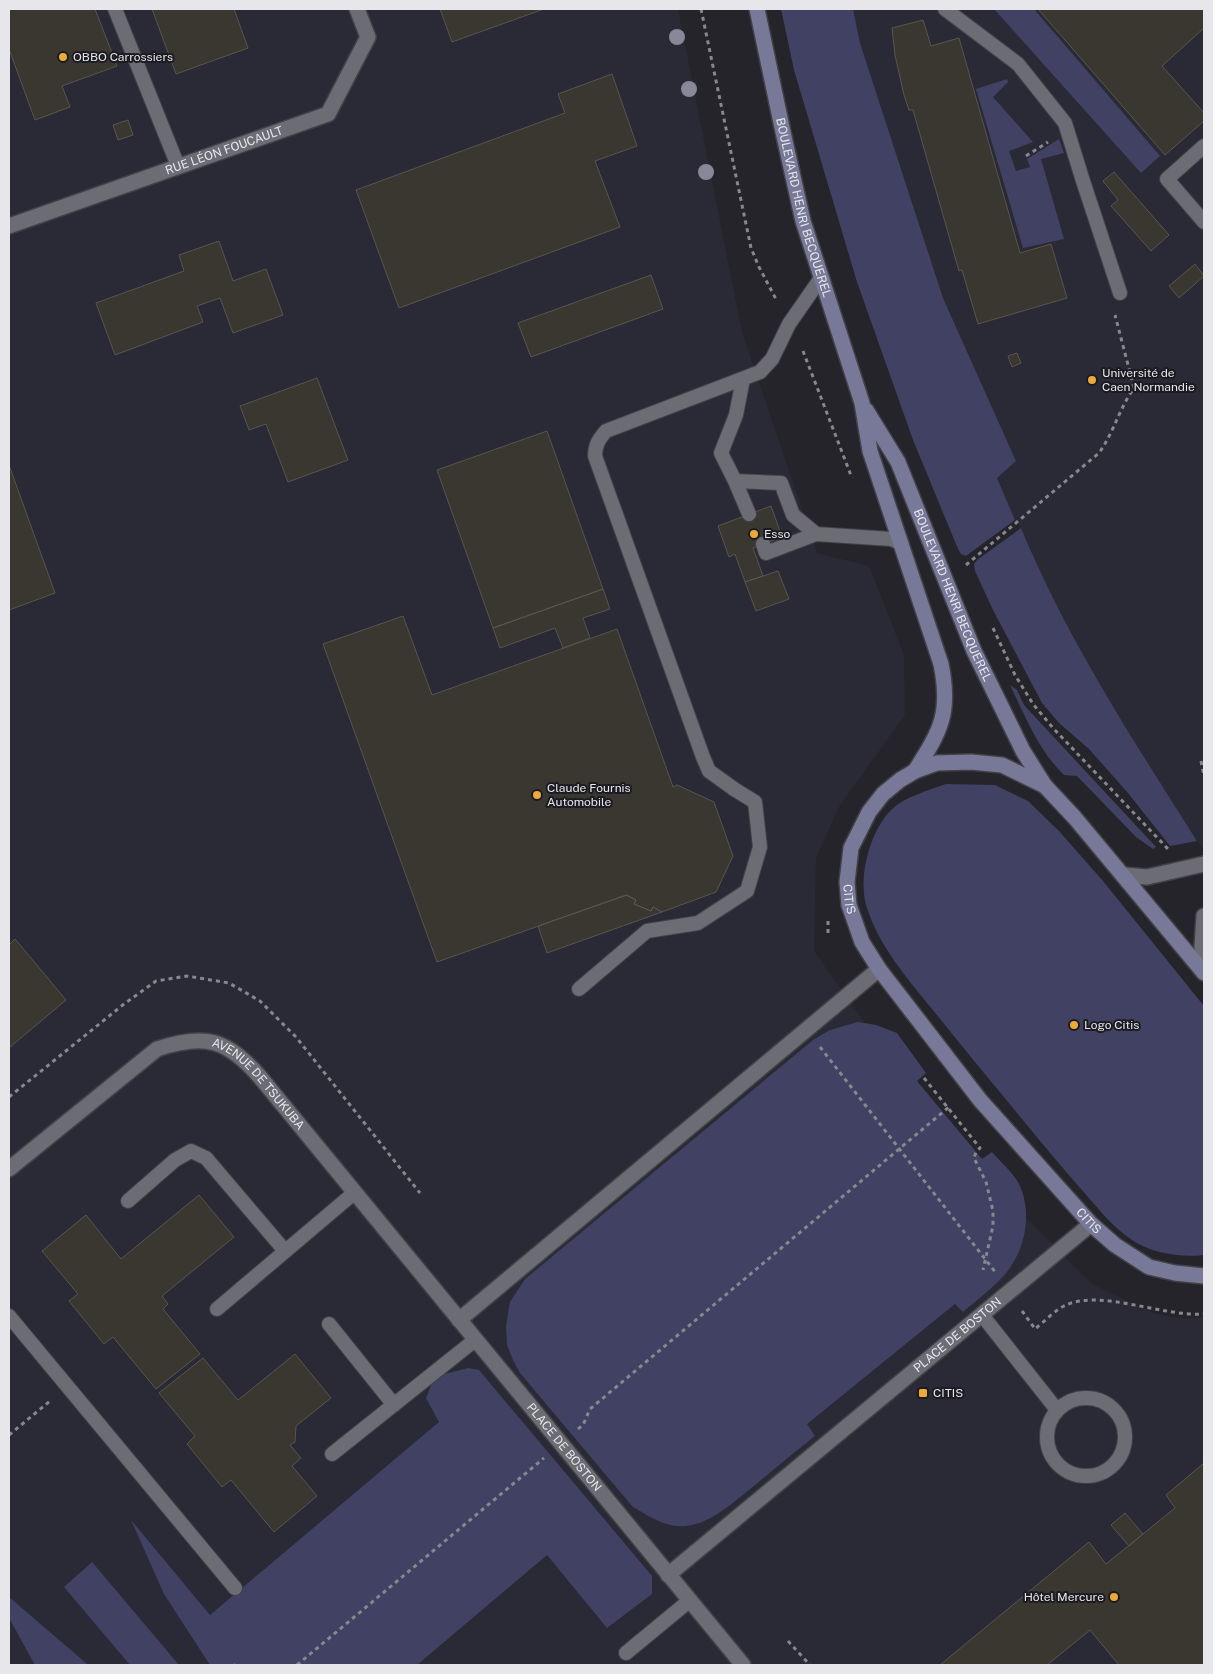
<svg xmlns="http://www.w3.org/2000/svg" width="1213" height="1674" viewBox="0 0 1213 1674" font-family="'Public Sans',sans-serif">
<rect width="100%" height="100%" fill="#24242a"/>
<path fill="#2a2a36" d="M9 9H678L742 332 817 553 869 566 904 655 905 715 839 807 816 858 814 951 944 1135 1092 1284 1155 1314 1185 1319 1204 1316V1665H9Z
M853 9H1204V849L1197 841 1140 752 1089 667 1037 567 1021 528 1015 520 997 478 1016 461 943 298 860 43Z"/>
<path fill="#414163" d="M781 9H853L860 43 943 298 1016 461 997 478 1015 520 966 556 961 554 958 549 913 440 857 282 794 70Z
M994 9H1034L1160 156 1141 173Z
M1007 79 1008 82 993 97 1033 142 1009 151 1016 171 1030 167 1027 159 1059 139 1064 153 1041 159 1064 239 1023 248 976 89Z
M1021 528C1067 639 1133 740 1197 841L1170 846 1128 793 1089 749 1059 723 1042 703 993 610 975 571 974 564 977 560Z
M1010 685 1017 690 1024 705 1156 847 1153 849 1136 837 1077 776 1064 775C1039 751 1025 716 1010 685Z
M946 784 995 785 1028 801 1059 831 1103 881 1204 1006V1255C1181 1258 1151 1253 1132 1240 1112 1227 1097 1207 1081 1189 1053 1157 1026 1124 999 1091 976 1064 954 1036 932 1009 907 978 879 946 867 908 857 879 870 831 891 810 905 796 928 791 946 784Z
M858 1022 876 1025 897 1033 926 1073 917 1081 982 1159 992 1152C1000 1161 1014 1174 1019 1184 1031 1209 1027 1240 1013 1263 1003 1281 979 1298 963 1312L955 1304 807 1424 815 1436C797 1450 779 1465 761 1480 741 1496 712 1524 686 1526 666 1528 648 1516 632 1506L520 1373 513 1360 507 1345 506 1326 510 1302 525 1279 813 1040 830 1030Z
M468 1368 479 1370 652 1576V1594L607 1628 547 1555 417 1665H210L164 1594 131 1520 210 1615 439 1422 426 1398 432 1383 445 1374Z
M92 1562 179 1665H130L64 1587Z
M9 1597 79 1657 88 1665H35L9 1618Z"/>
<path fill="#3a3630" stroke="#59554e" d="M9 9H95L117 66 62 86 70 107 35 120 9 49Z
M152 9H234L248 48 176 74Z
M440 9H544L452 42Z
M1038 9H1204V28L1162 66 1204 113V121L1165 155Z
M923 20 931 46 959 38 1020 253 1051 244 1067 298 978 324 962 270 959 271 913 110H909L904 95 895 55 892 28Z
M612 74 637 146 595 161 620 227 399 308 356 190 565 113 558 94Z
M128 120 133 135 118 140 113 125Z
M1114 172 1169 235 1151 251 1111 206 1118 200 1103 181Z
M219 241 233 281 266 269 283 315 233 333 220 298 197 306 203 322 115 355 96 303 184 271 179 255Z
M1195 264 1204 276 1179 298 1169 286Z
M651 275 663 309 531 357 518 323Z
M1017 353 1021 363 1012 367 1008 356Z
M317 378 348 460 288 482 266 424 249 430 240 406Z
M547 431 603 589 493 628 437 470Z
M9 465 55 593 9 610Z
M771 506 782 537 753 548 763 576 745 582 735 554 729 557 718 526Z
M778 571 789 599 756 611 745 582Z
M603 589 610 609 583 618 590 638 563 648 555 628 500 648 493 628Z
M403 616 432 695 617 629 673 787 677 785 714 802 733 856 716 892 662 912 653 907 651 911 634 904 636 900 626 895 437 962 323 644Z
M627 895 636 900 634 904 651 911 653 907 662 912 547 953 538 926Z
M15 939 66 1000 9 1048V945Z
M199 1195 234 1237 162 1296 168 1304 163 1309 200 1354 156 1389 113 1337 104 1344 69 1301 78 1294 42 1251 86 1215 121 1259Z
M295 1354 331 1398 296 1426 295 1442 290 1445 301 1458 292 1466 317 1496 274 1532 231 1480 222 1487 187 1444 195 1436 159 1393 203 1358 238 1400Z
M1204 1463V1665H1119L1090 1630 1047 1665H940L1089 1542 1106 1564 1175 1508 1166 1495Z
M1125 1513 1143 1534 1129 1546 1111 1525Z"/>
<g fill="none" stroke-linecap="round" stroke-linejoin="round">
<g stroke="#414147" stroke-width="16">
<path id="service" d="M115 9 178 166
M945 9 1018 64 1065 123 1083 181 1120 293
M1204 146 1167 179 1204 222
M743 379 736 415 721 453 735 481 781 483 793 515 816 534
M735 481 749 514
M763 544 766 553 816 534 891 539 901 543
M579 989 647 931 698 923 747 891 760 847 755 802 734 789 709 771 703 757 595 456C595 445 599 439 606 431L760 372 772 359 789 324 821 278
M128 1201 175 1160 191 1151 206 1158 285 1251
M217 1309 354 1193
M982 1315 1057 1410
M9 1316 235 1588
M329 1324 394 1405
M1047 1437a39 39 0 1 1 78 0a39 39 0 1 1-78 0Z
M332 1454 475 1340
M626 1653 689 1601"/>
</g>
<g stroke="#414147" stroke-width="18">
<g id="minor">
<path id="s1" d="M9 226 328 114 368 37 357 9"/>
<path d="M1124 875 1147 877 1204 864"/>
<path d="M1204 916 1202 947 1204 961"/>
</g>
</g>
<g stroke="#414147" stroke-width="18">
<g id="tertiary">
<path id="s2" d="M9 1169 157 1049C205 1033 227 1039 260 1077L743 1665"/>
<path d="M459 1320 879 969"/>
<path id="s3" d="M668 1575 1091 1224"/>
</g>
</g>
<g stroke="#414147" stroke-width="18">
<g id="secondary">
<path id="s4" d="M757 9 783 132 803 221 862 403 870 451 941 664C951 713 941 730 915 771"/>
<path id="s5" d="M866 410 898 462 974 651 1023 751 1045 786"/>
<path id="s6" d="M1204 973 1075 818 1045 786 1002 765 971 762 937 763 915 771 900 780 883 794 869 812 851 848 847 882 849 905 862 942 879 969 980 1100 1091 1224 1115 1245 1149 1267 1175 1273 1204 1276"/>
</g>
</g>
<path stroke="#87878d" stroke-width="3" stroke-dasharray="4 4" stroke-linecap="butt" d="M701 9 751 248 759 267 777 301
M1026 156 1048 142
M803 351 852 478
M966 565 1099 453C1114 432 1119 409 1134 388L1115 315
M993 628 1015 675 1033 704 1053 728 1168 849
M1201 761 1204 776
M828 933V921
M820 1047 996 1273
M924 1078 980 1148 976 1152 974 1158 986 1182 993 1211V1226L983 1270
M9 1097 124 1004 156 981 187 976 229 983 260 1001 296 1037 420 1193
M1022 1311 1035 1329C1044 1322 1056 1309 1066 1305 1101 1289 1163 1317 1204 1314
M578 1429 583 1425 590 1409 949 1107
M9 1435 50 1401
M788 1641 810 1665
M234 1665H235
M297 1665 544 1458"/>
<use href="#service" stroke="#6c6d74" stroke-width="14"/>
<use href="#minor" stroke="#6c6d74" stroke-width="15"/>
<use href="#tertiary" stroke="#6c6d74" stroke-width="15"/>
<use href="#secondary" stroke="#787899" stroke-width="15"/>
</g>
<g fill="#88889a">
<circle cx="677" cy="37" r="8"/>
<circle cx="689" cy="89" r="8"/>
<circle cx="706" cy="172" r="8"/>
</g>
<g fill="#ebaa39" stroke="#1b1b21" stroke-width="2">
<circle cx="63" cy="57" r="5"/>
<circle cx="1092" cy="380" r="5"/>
<circle cx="754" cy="534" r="5"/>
<circle cx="537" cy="795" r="5"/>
<circle cx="1074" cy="1025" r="5"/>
<rect x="918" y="1388" width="10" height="10" rx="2.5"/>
<circle cx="1114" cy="1597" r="5"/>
</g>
<g text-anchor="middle" stroke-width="4" stroke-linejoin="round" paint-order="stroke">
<g font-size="12" fill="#e6e6eb" stroke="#1b1b21" text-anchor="start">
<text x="73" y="61">OBBO Carrossiers</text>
<text x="1102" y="377">Université de<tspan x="1102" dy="14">Caen Normandie</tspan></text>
<text x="764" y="538">Esso</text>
<text x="547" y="792">Claude Fournis<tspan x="547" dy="14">Automobile</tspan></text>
<text x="1084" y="1029">Logo Citis</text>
<text x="933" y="1397">CITIS</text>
<text x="1104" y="1601" text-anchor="end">Hôtel Mercure</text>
</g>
<g font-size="12" fill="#e6e6eb" stroke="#1b1b21">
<text dy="4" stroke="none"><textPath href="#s1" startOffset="228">RUE LÉON FOUCAULT</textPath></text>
<text dy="4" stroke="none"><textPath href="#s4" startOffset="204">BOULEVARD HENRI BECQUEREL</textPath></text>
<text dy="4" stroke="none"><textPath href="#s5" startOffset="205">BOULEVARD HENRI BECQUEREL</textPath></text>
<text dy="4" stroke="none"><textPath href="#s6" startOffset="536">CITIS</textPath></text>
<text dy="4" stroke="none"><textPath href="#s2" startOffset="310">AVENUE DE TSUKUBA</textPath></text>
<text dy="4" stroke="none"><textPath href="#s6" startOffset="941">CITIS</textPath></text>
<text dy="4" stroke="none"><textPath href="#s3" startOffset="376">PLACE DE BOSTON</textPath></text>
<text dy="4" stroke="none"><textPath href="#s2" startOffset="786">PLACE DE BOSTON</textPath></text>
</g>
</g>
<rect width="1213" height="1674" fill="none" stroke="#e6e6eb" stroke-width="20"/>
</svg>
